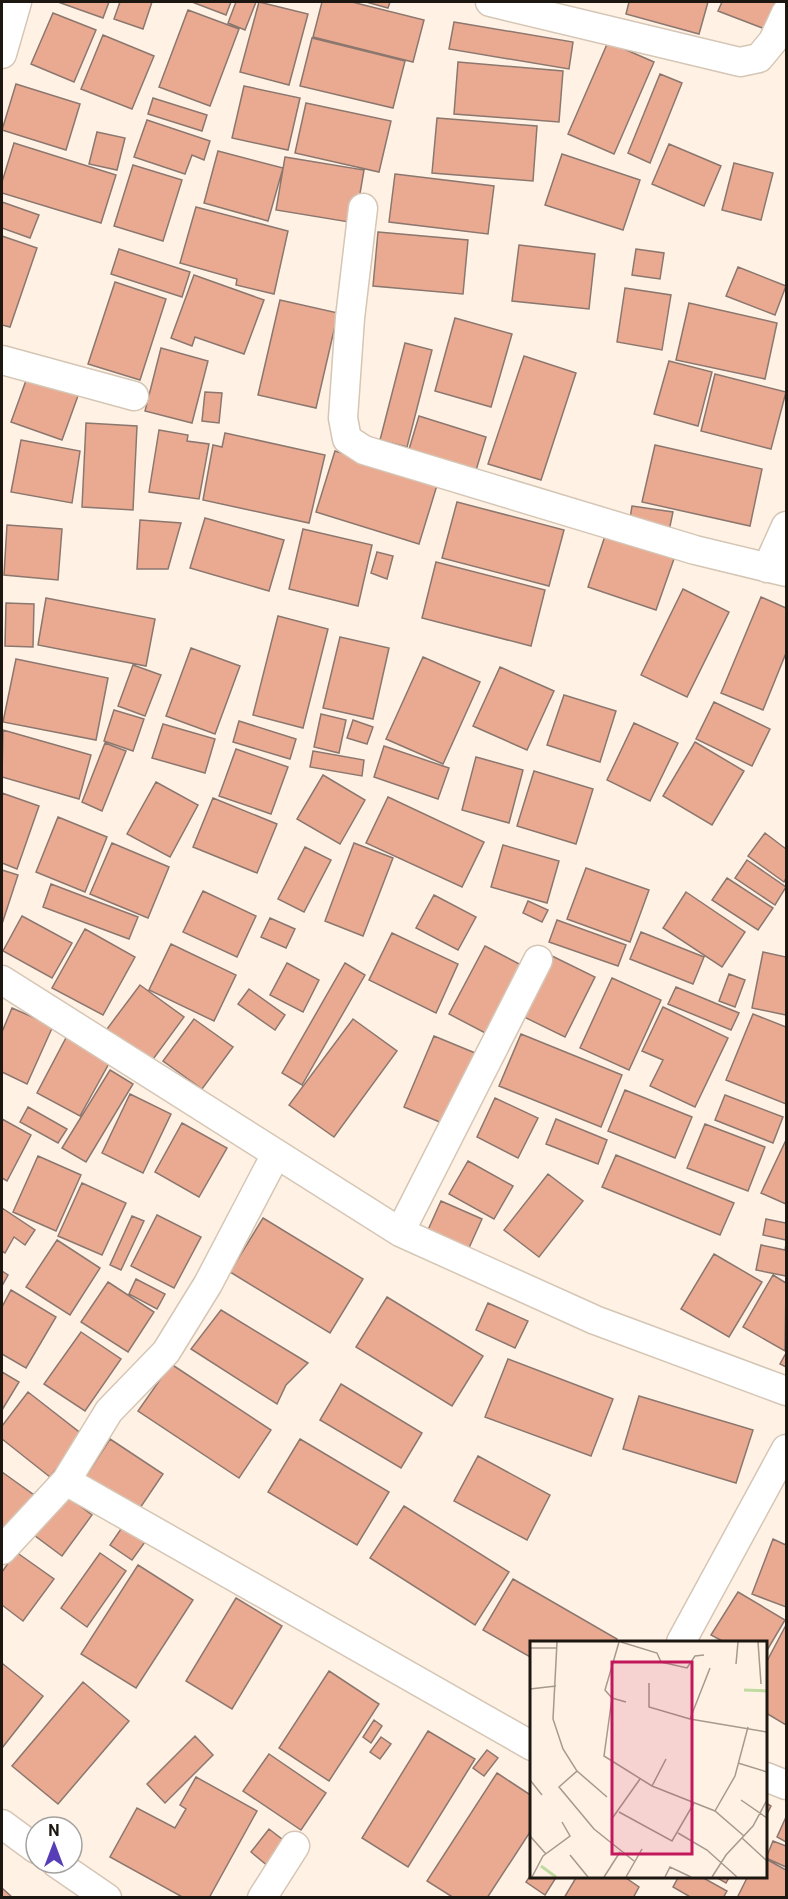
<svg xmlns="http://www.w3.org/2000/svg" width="788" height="1899" viewBox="0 0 788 1899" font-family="Roboto,sans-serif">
<rect width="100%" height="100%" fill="#fff2e4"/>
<path fill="#eaaa91" stroke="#8c776f" stroke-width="1.5" d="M58 2H109L103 18Z
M120 2H152L143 29 114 19Z
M192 2H231L226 15Z
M236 2H256L245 30 228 23Z
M259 2 308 14 289 85 240 72Z
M322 2H352L424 20 413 62 313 37Z
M366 2H390L388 8Z
M629 2H708L699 34 626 14Z
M722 2H775L765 29 718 11Z
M188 10 239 29 210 106 159 87Z
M53 13 96 30 74 82 31 64Z
M454 22 573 42 569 69 449 49Z
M103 35 154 56 132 109 81 89Z
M312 38 405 61 393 108 300 86Z
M608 42 654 62 614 154 568 134Z
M458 62 563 71 559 122 454 114Z
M660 74 682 83 650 163 628 153Z
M16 84 80 104 66 150 2 130Z
M244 86 300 98 288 150 232 138Z
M153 98 207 115 202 131 148 114Z
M306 103 391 121 379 172 295 153Z
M437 118 537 126 533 181 432 173Z
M147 120 210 141 204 160 192 155 185 174 134 157Z
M97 132 125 138 117 170 89 164Z
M14 143 116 175 101 223 2 193V182Z
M669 144 721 166 704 206 652 184Z
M218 151 283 168 268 221 204 203Z
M562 154 640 180 623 230 545 205Z
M285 157 364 170 355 223 276 210Z
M734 163 773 173 761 220 722 210Z
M133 165 182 180 163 241 114 226Z
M395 174 494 186 488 234 389 222Z
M2 202 39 215 30 238 2 228Z
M196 207 288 231 274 294 236 285 237 279 180 263Z
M378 232 468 240 463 294 373 286Z
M2 236 37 248 10 327 2 325Z
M519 245 595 254 589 309 512 301Z
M119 249 190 272 182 297 111 274Z
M636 249 664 253 660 279 632 275Z
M738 267 786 286 775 315 726 296Z
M194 275 264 300 244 354 195 337 192 346 171 338Z
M115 282 166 299 140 380 88 364Z
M625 288 671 295 662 350 617 342Z
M280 300 338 313 316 408 258 395Z
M689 303 777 323 765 379 676 360Z
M455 318 512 334 491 407 435 391Z
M405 343 432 350 407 447 380 440Z
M161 348 208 361 192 423 145 411Z
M524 356 576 373 541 480 488 464Z
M669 361 712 372 698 426 654 414Z
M715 374 786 392 771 449 701 431Z
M28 375 79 393 62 440 11 422Z
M205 392 222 393 219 423 202 421Z
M419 416 486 437 474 477 407 456Z
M86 423 137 426 133 510 82 507Z
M159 430 188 435 187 441 209 444 199 499 149 492Z
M225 433 325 455 309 523 203 500 213 445 222 447Z
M21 440 80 451 72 503 11 492Z
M655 445 762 469 750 526 642 502Z
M335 451 438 482 419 544 316 512Z
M457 502 564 530 549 586 442 558Z
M632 506 673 512 669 531 629 525Z
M205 518 284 540 269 591 190 568Z
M140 520 181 523 168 569H137Z
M7 525 62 529 58 580 4 575Z
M303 529 372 545 358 606 289 589Z
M606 533 675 556 656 610 588 587Z
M377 552 393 556 387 579 371 573Z
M436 562 545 590 531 646 422 618Z
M683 589 729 612 687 697 641 675Z
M761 597 786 608V653L763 710 721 693Z
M46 598 155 619 146 666 38 645Z
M6 603 34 604 33 647 5 646Z
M278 616 328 629 303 728 253 715Z
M340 637 389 648 373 719 323 708Z
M191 648 240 666 215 734 166 716Z
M423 657 480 682 443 764 386 739Z
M16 659 108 678 96 740 3 722Z
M133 665 161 675 145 716 118 706Z
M500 667 554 691 527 750 473 726Z
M564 695 616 711 600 762 547 745Z
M714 702 770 729 752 766 696 739Z
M114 710 144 719 133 751 104 741Z
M321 714 346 720 339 753 314 747Z
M353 720 373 727 367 744 347 738Z
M239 721 296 739 290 759 233 742Z
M634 723 678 743 650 801 607 780Z
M163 724 215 739 205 773 152 758Z
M3 730 91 755 79 799 2 777Z
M695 742 744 771 712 825 663 796Z
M105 743 126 751 102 811 82 802Z
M384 746 449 768 438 799 374 777Z
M236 749 288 767 271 814 219 796Z
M313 751 364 760 362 776 310 767Z
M476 757 523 770 509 823 462 810Z
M534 771 593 789 576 844 517 826Z
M323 775 365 800 340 844 297 819Z
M156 782 198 805 170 857 127 834Z
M2 793 39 806 17 869 2 863Z
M388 797 484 842 462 887 366 843Z
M213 798 277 824 257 873 193 847Z
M58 817 107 837 85 892 36 872Z
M765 833 786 849V878L784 882 748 856Z
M112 843 169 867 148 918 90 894Z
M354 843 393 858 363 936 325 921Z
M503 845 559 861 547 903 491 887Z
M305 847 331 860 304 912 278 899Z
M747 860 786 887 775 905 735 878Z
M586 868 649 890 630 942 567 919Z
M2 870 18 875 2 924Z
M727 878 773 908 758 930 712 900Z
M51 884 138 917 129 939 43 907Z
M203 891 256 916 237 957 183 932Z
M686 892 745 932 722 967 663 928Z
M434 895 476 917 458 950 416 928Z
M528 901 548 910 542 922 523 913Z
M22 916 72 943 52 978 3 951Z
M270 918 295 929 286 948 261 937Z
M557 920 626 945 618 966 549 942Z
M85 929 135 957 103 1015 52 988Z
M641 932 704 957 693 984 630 959Z
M392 933 458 964 436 1013 369 980Z
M171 944 236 975 214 1021 149 990Z
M485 946 527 968 491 1036 449 1014Z
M763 952 786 957V1015L752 1008Z
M552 956 595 977 565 1037 522 1016Z
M287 963 319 980 303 1012 270 995Z
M345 963 365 975 302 1085 282 1073Z
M729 974 745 980 735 1007 719 1001Z
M612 978 661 1000 629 1070 580 1048Z
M140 985 184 1017 151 1062 107 1029Z
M676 987 739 1013 731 1030 668 1004Z
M249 989 285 1015 275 1030 238 1004Z
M663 1007 728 1038 695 1107 650 1086 663 1060 642 1051Z
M12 1008 53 1026 27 1084 2 1072V1032Z
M753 1014 786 1027V1104L726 1080Z
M194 1019 233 1047 202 1089 163 1061Z
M353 1019 397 1051 334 1137 289 1105Z
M68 1034 112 1058 80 1116 37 1093Z
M521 1034 622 1075 601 1127 499 1086Z
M434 1036 480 1055 449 1126 404 1107Z
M110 1070 133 1084 86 1162 62 1148Z
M625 1090 692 1117 675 1158 608 1131Z
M130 1094 171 1114 143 1173 102 1153Z
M725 1095 783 1117 773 1143 715 1120Z
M495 1098 538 1118 518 1158 477 1137Z
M28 1107 67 1129 58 1143 20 1122Z
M2 1119 31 1135 7 1181 2 1178Z
M556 1119 607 1140 598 1164 546 1144Z
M182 1123 227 1148 199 1197 155 1172Z
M705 1124 765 1147 748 1191 687 1168Z
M786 1140V1204L761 1193Z
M616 1155 734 1203 720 1235 602 1187Z
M38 1156 81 1175 56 1231 13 1212Z
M468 1161 513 1186 494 1219 449 1194Z
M548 1174 583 1201 539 1257 504 1230Z
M82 1183 126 1203 102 1255 58 1236Z
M441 1201 482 1219 468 1250 427 1232Z
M2 1208 35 1230 25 1245 14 1237 5 1253 2 1251Z
M157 1215 201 1237 174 1288 131 1266Z
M132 1216 144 1221 121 1270 110 1265Z
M263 1218 363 1279 330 1333 230 1272Z
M766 1219 786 1223V1240L763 1235Z
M57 1240 100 1268 70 1315 26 1287Z
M786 1244V1276L756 1270 761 1245 785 1250Z
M714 1254 762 1282 729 1337 681 1309Z
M2 1271 8 1275 2 1286Z
M773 1275 786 1283 785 1351 743 1327Z
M136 1279 165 1294 157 1309 129 1294Z
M108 1282 154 1312 128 1352 81 1322Z
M11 1290 56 1317 26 1368 2 1354V1307Z
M387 1297 483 1356 452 1406 356 1347Z
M488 1303 528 1321 515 1348 476 1330Z
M221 1310 308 1363 286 1385 277 1404 191 1349Z
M81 1332 121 1359 85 1411 44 1384Z
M786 1353V1367L780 1364Z
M508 1359 613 1399 591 1456 485 1417Z
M171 1364 271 1430 239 1478 138 1411Z
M2 1372 19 1382 2 1410Z
M341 1384 422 1433 401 1468 320 1420Z
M28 1392 83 1435 50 1477 2 1439V1426Z
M639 1396 753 1430 736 1483 623 1449Z
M110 1439 163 1474 136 1514 84 1479Z
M300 1439 389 1492 357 1545 268 1492Z
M478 1456 550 1495 527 1540 454 1501Z
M2 1472 34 1495 2 1532Z
M64 1494 92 1515 62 1556 34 1535Z
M404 1506 509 1572 475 1625 370 1558Z
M123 1526 145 1542 132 1560 110 1545Z
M773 1539 786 1545V1607L752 1594Z
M16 1552 54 1579 23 1621 2 1605V1572Z
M100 1553 126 1571 87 1627 61 1608Z
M138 1565 193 1600 136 1688 81 1654Z
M513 1579 617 1639 615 1642H532V1658L483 1630Z
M738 1592 785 1620 766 1652V1642H724L711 1635Z
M236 1598 282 1626 232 1709 186 1681Z
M786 1625V1725L766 1713V1663Z
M3 1664 43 1696 2 1748V1665Z
M329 1671 379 1704 329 1781 279 1748Z
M83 1682 129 1721 58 1804 12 1766Z
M374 1720 382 1726 371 1743 363 1737Z
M428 1731 475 1759 408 1867 362 1838Z
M195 1736 213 1755 165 1803 147 1784Z
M381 1737 391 1744 380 1759 370 1752Z
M487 1750 498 1758 484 1776 473 1768Z
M269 1754 326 1793 301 1830 243 1791Z
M497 1773 532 1796V1829L487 1898H454L427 1881Z
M196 1777 257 1811 209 1898H184L110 1857 137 1808 175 1828 186 1809 180 1805Z
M766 1803 771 1806 766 1816Z
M786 1817V1842L777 1837Z
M269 1829 287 1843 269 1867 251 1852Z
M773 1841 786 1846V1867L766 1858Z
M766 1859 786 1870V1898H737L748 1876H766Z
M532 1873V1876H557L545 1895 526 1882Z
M577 1876H623L639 1887 633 1898H564Z
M679 1876H700L727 1891 723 1898H692L673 1887Z
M714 1876H730L726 1883Z
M2 1888 13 1898H2Z"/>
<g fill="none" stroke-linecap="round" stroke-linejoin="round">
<g stroke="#d5c6b5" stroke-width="31">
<path id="street" d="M490 2 740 62 759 58 773 41 786 13
M2 54 17 2
M363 208 350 318 343 418 347 439 364 450 695 550 786 572
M2 360 134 396
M767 568 786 526
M2 980 400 1232 595 1320 786 1391
M400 1232 538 960
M66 1481 532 1746
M2 1550 66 1481 109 1411 166 1352 208 1284 275 1156
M681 1642 786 1449
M766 1777 786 1785
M2 1824 36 1849
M56 1863 107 1898
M262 1898 295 1846"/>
</g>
<use href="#street" stroke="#fff" stroke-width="28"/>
</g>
<g transform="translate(530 1641)">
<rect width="237" height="237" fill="#fff2e4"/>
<path fill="none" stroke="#c0dba0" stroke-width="3" d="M214 49 237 50M11 225 26 236"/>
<path fill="none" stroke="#a49a8f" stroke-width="1.5" d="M27 1 23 78 33 108 47 130 29 146 64 188 104 220M89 1 75 49 82 57 96 61M91 1 127 12 131 21 157 27 165 15 174 14M228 1 231 43M0 7H26M206 23 208 1M119 42V66L160 78 237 91M0 48 26 45M82 57 74 115 122 145 185 170 214 195M160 78 180 27M208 122 237 131M47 130 77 156M0 139 12 154M122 145 136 118M211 159 237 177M185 170 205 135 218 86M89 171 142 200 164 162M81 179 110 138M148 192 177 209 207 236M0 195 16 213M212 197 237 220M40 214 58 236M2 236 13 215 40 195 32 181M74 236 90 211M96 236 112 208M135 236 140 226 161 236M182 236 196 214 223 185 237 159"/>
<path fill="#c2185b" fill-opacity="0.15" stroke="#c2185b" stroke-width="3" d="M82 21H162V213H82Z"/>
<rect width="237" height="237" fill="none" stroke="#1c1710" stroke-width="3"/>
</g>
<rect width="788" height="1899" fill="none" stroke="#1c1710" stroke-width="6"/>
<g transform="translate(54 1845)"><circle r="28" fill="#ffffff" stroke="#a4a29f" stroke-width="1.5"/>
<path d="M0-4.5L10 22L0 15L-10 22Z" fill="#573eb6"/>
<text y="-9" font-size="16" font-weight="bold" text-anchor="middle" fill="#1c1710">N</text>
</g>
</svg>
